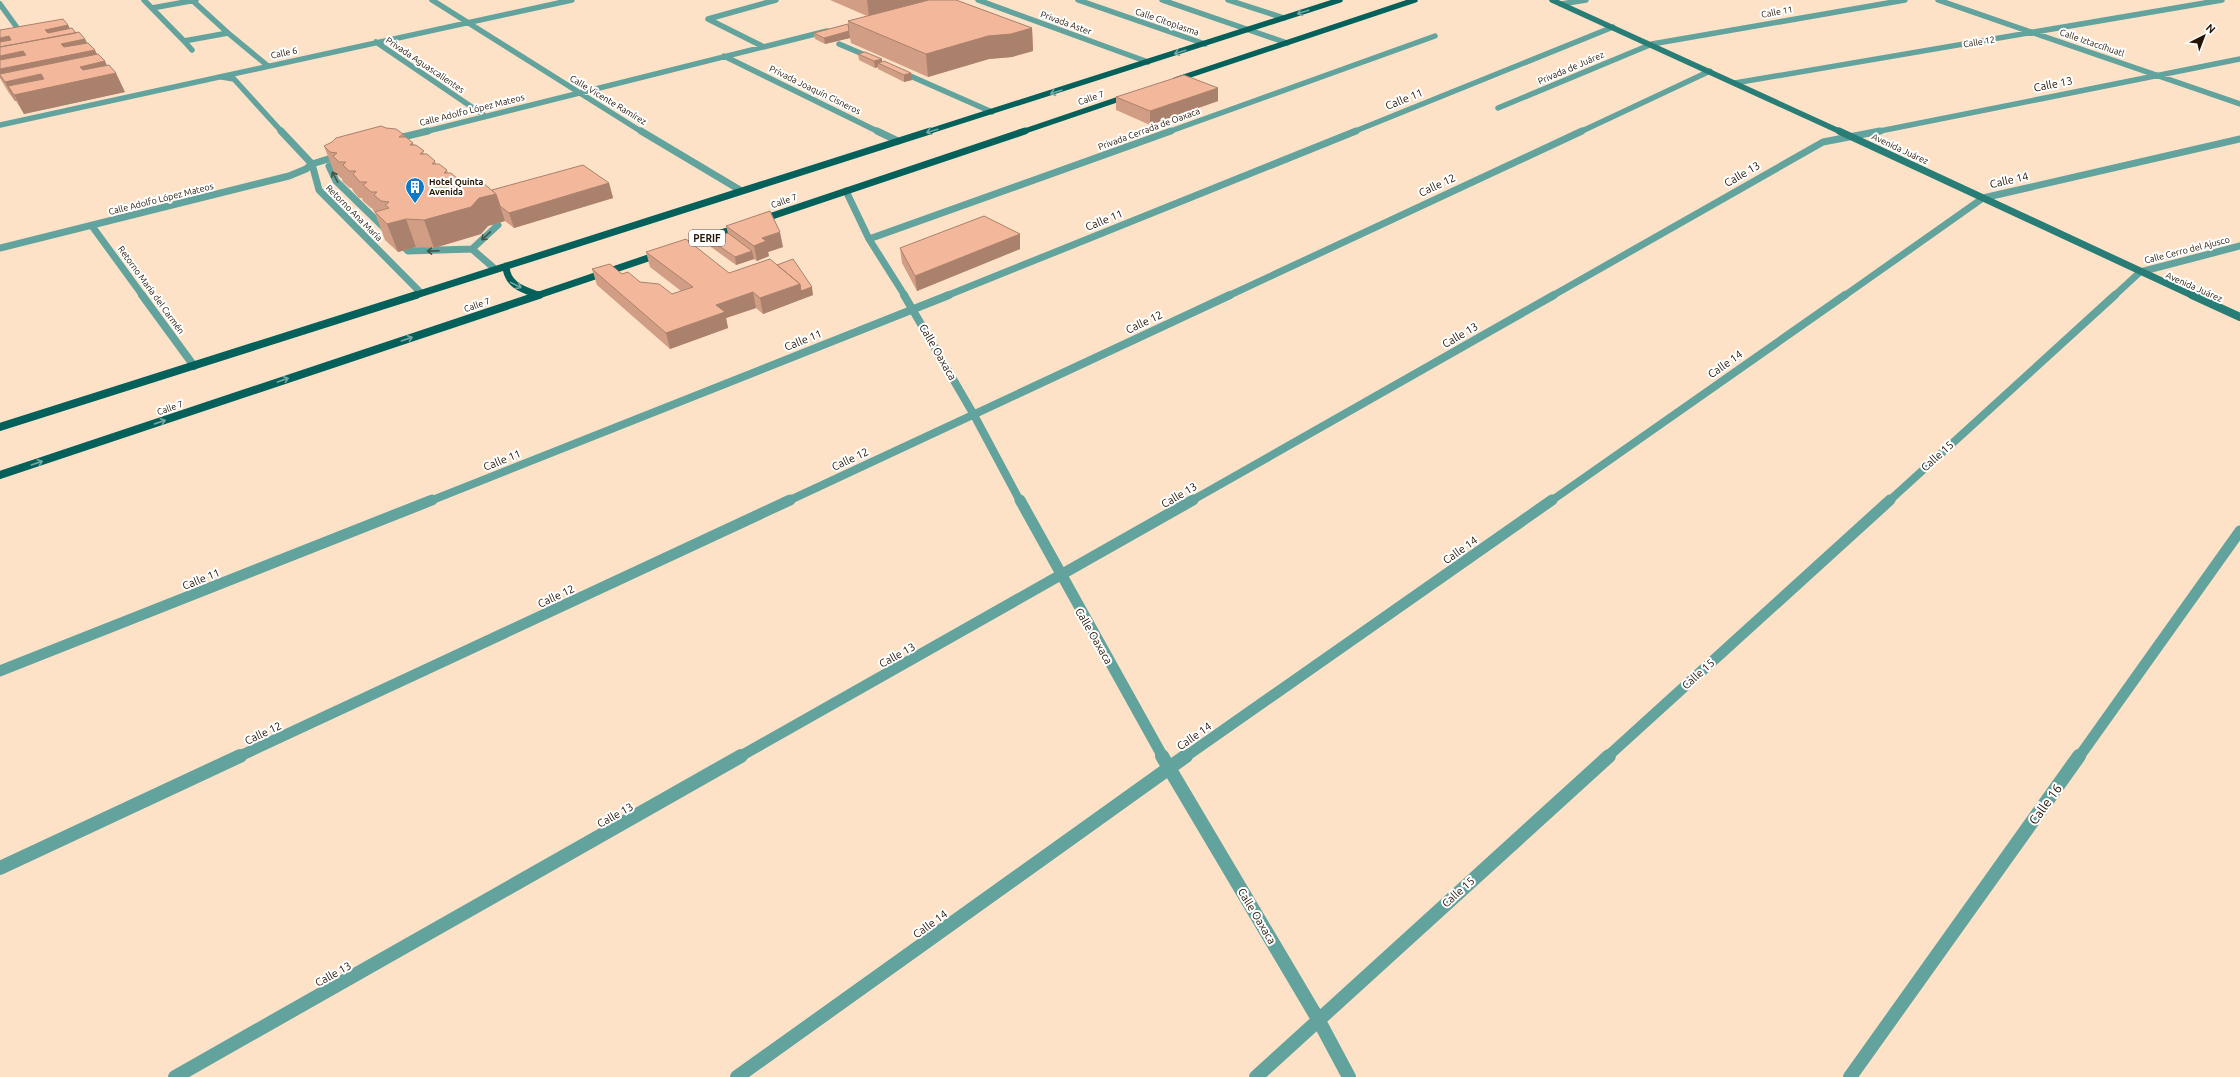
<svg xmlns="http://www.w3.org/2000/svg" width="2240" height="1077" viewBox="0 0 2240 1077" font-family="Ubuntu,sans-serif">
<rect width="100%" height="100%" fill="#fee2c7"/>
<g fill="none" stroke-linecap="round" stroke-linejoin="round">
<path stroke="#63a39d" stroke-width="5.5" d="M1162 0 1287 43
M839 44 872 58
M899 71 992 112"/>
<path stroke="#63a39d" stroke-width="7" d="M343 161 329 166 336 181 408 251 472 249 495 269
M472 249 498 225 486 215"/>
<path stroke="#63a39d" stroke-width="5.5" d="M144 0 184 41 228 33 268 66
M432 0 642 132
M978 0 1148 62
M1078 0 1205 44
M1228 0 1284 18
M1938 0 2240 104
M193 1 228 33
M0 4 18 29
M1561 4 1586 0
M152 8 196 0
M184 41 192 50
M376 42 485 116
M762 46 708 19 776 0
M724 56 879 132
M222 77 234 79 282 132
M1735 83 2222 0
M1498 108 1652 44 1905 0
M0 125 572 0
M424 132 827 31
M1168 132 1435 36
M1353 132 1613 27
M1580 132 1710 71
M1875 132 2240 59"/>
<path stroke="#63a39d" stroke-width="7" d="M281 131 312 164 319 190 421 293
M641 131 740 190
M877 131 898 141
M390 140 428 131
M846 191 869 239 905 296
M92 226 143 296
M869 239 1171 131
M0 248 289 176 306 169 312 164 341 155
M946 296 1356 131
M1228 296 1582 131
M1552 296 1823 142 1880 131
M1844 296 1983 198 2240 139
M2114 296 2140 272 2240 246"/>
<path stroke="#63a39d" stroke-width="8" d="M142 295 194 366
M904 295 974 415 1020 501
M430 501 949 295
M788 501 1230 295
M1191 501 1554 295
M1551 501 1845 295
M1889 501 2115 295"/>
<path stroke="#63a39d" stroke-width="11" d="M1020 500 1163 757
M0 671 432 500
M238 757 790 500
M739 757 1193 500
M1185 757 1552 500
M1607 757 1890 500
M2079 757 2240 531"/>
<path stroke="#63a39d" stroke-width="14" d="M1162 756 1318 1019 1349 1077
M0 868 240 756
M175 1077 741 756
M737 1077 1186 756
M1256 1077 1609 756
M1850 1077 2079 756"/>
<path stroke="#287e77" stroke-width="5.5" d="M1552 0 1841 132"/>
<path stroke="#287e77" stroke-width="7" d="M1839 131 2194 296"/>
<path stroke="#287e77" stroke-width="8" d="M2192 295 2240 317"/>
<path stroke="#04605a" stroke-width="5.5" d="M1175 80 1415 0
M927 132 1340 0
M1022 132 1128 96"/>
<path stroke="#04605a" stroke-width="7" d="M760 220 1025 131
M679 247 739 227
M506 266C507 285 522 289 538 295
M413 296 930 131
M536 296 660 254"/>
<path stroke="#04605a" stroke-width="8" d="M0 427 416 295
M0 475 539 295"/>
</g>
<path fill="#d19e85" d="M830 0H956L1032 28 1033 51 1012 57 989 59 928 77 851 43 850 38 825 44 815 39 814 33 848 24V21L867 16Z
M68 25 70 29 85 39 87 43 107 66 125 92 24 114 16 101H15L9 93 0 78V30Z
M858 54 882 59V62L912 80 904 82 878 69V67L875 68 859 60Z
M1218 88V101L1150 125 1116 110V97Z
M386 128 403 134 404 137 413 143 414 145 425 154 435 161 436 164 447 170 448 173 460 183 467 187 492 190 609 183 613 198 514 228 505 221 488 226 481 234 434 248 416 247 398 252 385 240 375 213 372 208H371L363 201 362 198H359L353 191 352 188H350L343 182 342 179 341 178 334 172 324 146Z
M726 226 783 247 768 252 769 256 757 261 754 259 736 265 711 247 709 239 728 233Z
M1020 234V249L917 291 902 263 900 248Z
M646 252 729 273 813 295 763 314 756 308 726 318 728 328 670 349 597 285 592 269 622 274 640 282 672 294 681 291 650 267Z"/>
<path fill="#aa816c" fill-rule="evenodd" d="M867 0H935L869 17Z
M68 25 74 36 85 39 91 51 95 50 101 62 105 61 111 74 116 73 125 92 24 114 14 95 9 88 16 101H15L5 82 0 75V38L9 36 15 48 45 30ZM41 74 86 79 48 87Z
M1032 28 1033 51 1012 57 989 59 928 77 926 54 988 36Z
M849 31 850 38 825 44 824 38Z
M882 59V65L878 63V67L875 68 874 61Z
M911 73 912 80 904 82V75Z
M0 75 7 88 0 76Z
M1218 88V101L1150 125V111Z
M459 180 468 206 479 198 496 194 505 221 488 226 481 234 434 248 424 220Z
M609 183 613 198 514 228 509 213Z
M406 219 416 247 398 252 387 224Z
M780 232 783 247 768 252 769 256 757 261 754 246 762 238Z
M1020 234V249L917 291 915 276Z
M752 251 754 259 736 265 735 257Z
M800 284 812 287 813 295 763 314 760 298Z
M753 292 756 308 726 318 728 328 670 349 666 333 716 305Z"/>
<path fill="#f3b89b" stroke="#aa816c" d="M929 0H956L1032 28 1011 34 988 36 926 54 848 21Z
M63 19 68 25 45 30 48 33 72 28 76 33 0 47V42L11 40 9 36 0 38V30Z
M848 24 849 31 824 38 814 33Z
M79 32 85 39 61 44 64 47 88 43 95 50 0 69V60L26 55 23 51 0 56V47Z
M865 52 882 59 874 61 858 54Z
M98 54 105 61 80 67 83 70 109 65 116 73 14 95 8 86 44 79 41 74 5 82 0 75V74Z
M884 61 911 73 904 75 878 63Z
M1184 75 1218 88 1150 111 1116 97Z
M381 126 386 128 396 129 403 134 399 137H406L413 143 410 145H416L424 151 420 154H427L435 161 432 164H439L447 170 444 173H451L459 180 457 183H463L467 187 482 182 496 194 479 198 471 207 424 220 406 219 387 224 375 212 389 208 385 205 389 202 381 201 374 195 377 192H371L363 185 367 182H360L353 174 356 171H349L343 165 346 162H339L333 156 337 153 330 152 324 146 332 142 336 138Z
M583 165 609 183 509 213 500 206 496 194 492 190Z
M770 211 780 232 762 238 766 241 754 246 726 226Z
M984 216 1020 234 915 276 900 248Z
M728 233 752 251 735 257 709 239Z
M686 239 729 273 770 259 800 284 760 298 753 292 716 305 725 312 666 333 592 269 610 264 622 274 628 272 640 282 659 284 672 294 693 287 646 252Z
M793 259 812 287 801 291 800 284 777 265Z"/>
<defs><path id="oneway-shaft" d="M-6 0H5M1.5-3L5.5 0L1.5 3" fill="none" stroke-width="1.6" stroke-linecap="round" stroke-linejoin="round"/></defs>
<g stroke="#75a8a4">
<use href="#oneway-shaft" transform="translate(1303 12) rotate(162)"/>
<use href="#oneway-shaft" transform="translate(1180 52) rotate(162)"/>
<use href="#oneway-shaft" transform="translate(1056 92) rotate(162)"/>
<use href="#oneway-shaft" transform="translate(932 131) rotate(163)"/>
<use href="#oneway-shaft" transform="translate(516 285) rotate(26)"/>
<use href="#oneway-shaft" transform="translate(407 339) rotate(-19)"/>
<use href="#oneway-shaft" transform="translate(283 380) rotate(-19)"/>
<use href="#oneway-shaft" transform="translate(160 422) rotate(-19)"/>
<use href="#oneway-shaft" transform="translate(37 463) rotate(-19)"/>
</g>
<g stroke="#405448">
<use href="#oneway-shaft" transform="translate(335 177) rotate(-118)"/>
<use href="#oneway-shaft" transform="translate(486 236) rotate(137)"/>
<use href="#oneway-shaft" transform="translate(433 251) rotate(178)"/>
</g>
<defs>
<g id="building-pin" transform="scale(1)"><path d="M0 17L-7.5 6A9.5 9.5 0 1 1 7.5 6Z" fill="#0e79c4" stroke="#fff"/><path d="M-4-6H4V6H1V3H-1V6H-4ZM-2.5-4.3h1.7v1.8h-1.7ZM.8-4.3h1.7v1.8H.8ZM-2.5-1h1.7V.8h-1.7ZM.8-1h1.7V.8H.8Z" fill="#fff"/></g>
</defs>
<g fill-rule="evenodd">
<use href="#building-pin" x="415" y="187"/>
</g>
<g text-anchor="middle" stroke-width="4" stroke-linejoin="round" paint-order="stroke">
<g font-size="9" fill="#241403" stroke="#fff">
<text transform="translate(1777 12) rotate(-10)" y="3">Calle 11</text>
<text transform="translate(1167 22) rotate(19)" y="3">Calle Citoplasma</text>
<text transform="translate(1066 23) rotate(20)" y="3">Privada Aster</text>
<text transform="translate(1979 42) rotate(-9)" y="3">Calle 12</text>
<text transform="translate(2092 43) rotate(19)" y="3">Calle Iztaccíhuatl</text>
<text transform="translate(284 53) rotate(-12)" y="3">Calle 6</text>
<text transform="translate(425 65) rotate(34)" y="3">Privada Aguascalientes</text>
<text transform="translate(1571 68) rotate(-23)" y="3">Privada de Juárez</text>
<text transform="translate(815 90) rotate(26)" y="3">Privada Joaquín Cisneros</text>
<text transform="translate(1091 98) rotate(-19)" y="3">Calle 7</text>
<text transform="translate(608 100) rotate(31)" y="3">Calle Vicente Ramírez</text>
<text transform="translate(472 110) rotate(-14)" y="3">Calle Adolfo López Mateos</text>
<text transform="translate(1149 129) rotate(-20)" y="3">Privada Cerrada de Oaxaca</text>
<text transform="translate(1900 149) rotate(25)" y="3">Avenida Juárez</text>
<text transform="translate(161 199) rotate(-14)" y="3">Calle Adolfo López Mateos</text>
<text transform="translate(784 201) rotate(-19)" y="3">Calle 7</text>
<text transform="translate(354 213) rotate(45)" y="3">Retorno Ana María</text>
<text transform="translate(2187 250) rotate(-14)" y="3">Calle Cerro del Ajusco</text>
<text transform="translate(2194 287) rotate(24)" y="3">Avenida Juárez</text>
<text transform="translate(151 290) rotate(54)" y="3">Retorno María del Carmén</text>
<text transform="translate(477 305) rotate(-19)" y="3">Calle 7</text>
<text transform="translate(170 408) rotate(-19)" y="3">Calle 7</text>
</g>
<g font-size="9" font-weight="bold" fill="#241403" stroke="#fff" text-anchor="start">
<text x="429" y="185">Hotel Quinta<tspan x="429" dy="10">Avenida</tspan></text>
</g>
<rect fill="#fff" stroke="#665a4f" stroke-width="1" x="689" y="230" width="36" height="16" rx="3"/>
<g font-size="10" font-weight="bold" fill="#241403">
<text x="707" y="242">PERIF</text>
</g>
<g font-size="11" fill="#241403" stroke="#fff">
<text transform="translate(2053 84) rotate(-11)" y="4">Calle 13</text>
<text transform="translate(1404 99) rotate(-22)" y="4">Calle 11</text>
<text transform="translate(1742 174) rotate(-30)" y="4">Calle 13</text>
<text transform="translate(2009 180) rotate(-13)" y="4">Calle 14</text>
<text transform="translate(1437 185) rotate(-25)" y="4">Calle 12</text>
<text transform="translate(1104 220) rotate(-22)" y="4">Calle 11</text>
<text transform="translate(1144 322) rotate(-25)" y="4">Calle 12</text>
<text transform="translate(1460 335) rotate(-30)" y="4">Calle 13</text>
<text transform="translate(803 340) rotate(-22)" y="4">Calle 11</text>
<text transform="translate(938 352) rotate(60)" y="4">Calle Oaxaca</text>
<text transform="translate(1725 364) rotate(-35)" y="4">Calle 14</text>
<text transform="translate(1937 456) rotate(-42)" y="4">Calle 15</text>
<text transform="translate(850 459) rotate(-25)" y="4">Calle 12</text>
<text transform="translate(502 460) rotate(-22)" y="4">Calle 11</text>
<text transform="translate(1179 495) rotate(-30)" y="4">Calle 13</text>
<text transform="translate(1460 550) rotate(-35)" y="4">Calle 14</text>
<text transform="translate(201 579) rotate(-22)" y="4">Calle 11</text>
<text transform="translate(556 596) rotate(-25)" y="4">Calle 12</text>
<text transform="translate(1094 636) rotate(60)" y="4">Calle Oaxaca</text>
<text transform="translate(897 655) rotate(-29)" y="4">Calle 13</text>
<text transform="translate(1698 674) rotate(-42)" y="4">Calle 15</text>
<text transform="translate(263 733) rotate(-25)" y="4">Calle 12</text>
<text transform="translate(1194 736) rotate(-35)" y="4">Calle 14</text>
<text transform="translate(615 815) rotate(-29)" y="4">Calle 13</text>
<text transform="translate(1458 892) rotate(-42)" y="4">Calle 15</text>
<text transform="translate(1257 916) rotate(59)" y="4">Calle Oaxaca</text>
<text transform="translate(930 924) rotate(-36)" y="4">Calle 14</text>
<text transform="translate(333 974) rotate(-29)" y="4">Calle 13</text>
</g>
<g font-size="13" fill="#241403" stroke="#fff">
<text transform="translate(2045 804) rotate(-54)" y="5">Calle 16</text>
</g>
</g>
<g transform="translate(2204 36) rotate(42)" stroke="#ffffff" stroke-width="3" paint-order="stroke">
<path d="M0-3L7 15L0 10L-7 15Z" fill="#241403"/>
<text y="-6" font-size="11" font-weight="bold" text-anchor="middle" fill="#241403">N</text>
</g>
</svg>
